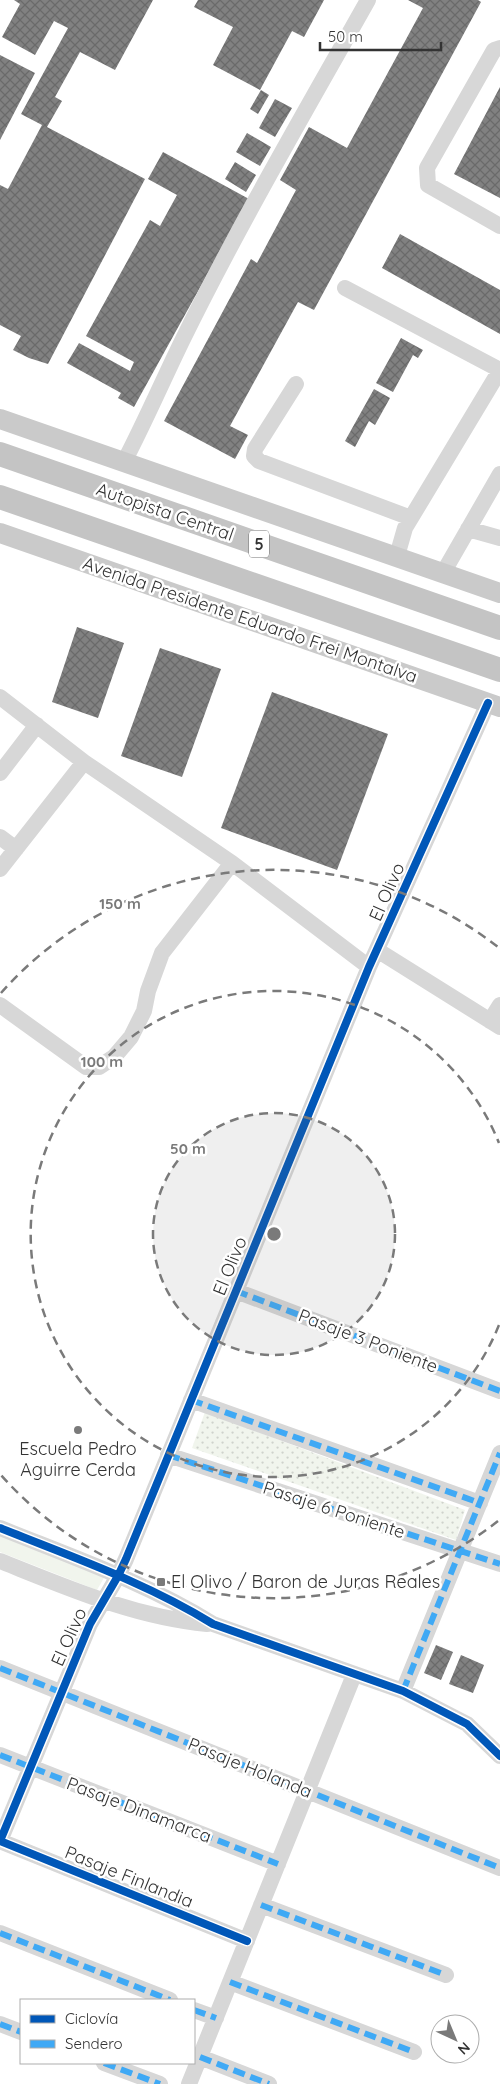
<svg xmlns="http://www.w3.org/2000/svg" width="500" height="2084" viewBox="0 0 500 2084" font-family="Quicksand,sans-serif">
<defs>
<pattern id="park-dots" width="8" height="8" patternUnits="userSpaceOnUse" patternTransform="scale(1.25)"><rect width="8" height="8" fill="#f1f5ed"/><path d="M2 2h.1M6 6h.1" fill="none" stroke="#cfd2cc" stroke-width="1.8" stroke-linecap="round"/></pattern>
<pattern id="building-cross-hatch" width="8" height="8" patternUnits="userSpaceOnUse" patternTransform="scale(1.25)"><rect width="8" height="8" fill="#818181"/><path d="M0 0l8 8M0 8l8-8" fill="none" stroke="#6a6a6a"/></pattern>
</defs>
<rect width="100%" height="100%" fill="#fff"/>
<path fill="#f1f5ed" d="M0 1535 105 1576 97 1590 0 1552Z"/>
<path fill="url(#park-dots)" d="M205 1412 465 1510 456 1540 192 1448Z"/>
<path fill="url(#building-cross-hatch)" d="M14 0H153L115 70 80 52 55 97 62 101 47 127 145 179 48 364 29 358 13 350 21 336 0 325V185L8 189 42 125 21 114 68 28 54 21 35 55 2 37 20 4Z
M198 0H324L304 37 292 31 260 90 213 65 233 27 194 7Z
M408 0H478L481 2 314 310 298 302 230 426 248 435 235 459 164 421 251 259 257 263 296 190 280 180 309 127 347 148 423 8Z
M0 55 35 73 0 140Z
M500 87V198L454 174Z
M261 90 269 95 258 114 250 109Z
M275 99 292 108 275 137 259 128Z
M247 133 271 147 260 166 236 152Z
M163 152 249 199 134 407 118 398 121 393 67 363 79 343 130 371 134 362 86 336 150 220 160 226 177 195 148 179Z
M235 162 256 175 246 192 225 179Z
M400 234 500 290V334L382 268Z
M401 338 423 350 418 358 413 355 393 392 376 383Z
M374 389 390 398 375 425 369 421 355 447 345 441Z
M77 627 124 643 98 718 52 702Z
M160 648 221 669 182 777 121 756Z
M272 692 388 734 337 870 221 828Z
M436 1645 453 1652 441 1680 424 1673Z
M461 1655 484 1665 473 1693 449 1684Z"/>
<g fill="none" stroke-linecap="round" stroke-linejoin="round">
<path stroke="#d7d7d7" stroke-width="16" d="M500 48 494 50 427 168 428 185 500 226
M345 288 500 370
M296 384 255 449 254 456 259 461 411 518
M124 462C145 422 163 380 183 339 240 223 305 112 368 0
M468 529 500 538
M397 556 405 528 500 370
M443 573 500 474
M0 697 84 762 232 863 369 967
M0 773 37 725
M0 837 16 849
M0 869 84 762
M377 950 500 1027
M0 1005 86 1067H99L114 1057 131 1037 144 1011 148 991 162 953 232 863
M490 1021 500 1005
M236 1291 500 1391
M191 1400 480 1503
M168 1455 500 1564
M0 1528C72 1557 147 1583 213 1624L403 1691 467 1724 500 1756
M0 1561C68 1588 134 1617 207 1624
M0 1668 500 1868
M403 1691 500 1453
M0 1755 278 1864
M261 1905 446 1975
M0 1933 170 2000
M247 1941 0 1841 90 1624 118 1576 126 1559 369 967 488 703
M230 1982 414 2052
M194 2010 216 2018
M0 2024 21 2032
M200 2057 269 2084
M104 2063 160 2084
M189 2084 354 1675"/>
<path stroke="#cacaca" stroke-width="20" d="M0 419 500 593
M0 533 500 707"/>
<path stroke="#c4c4c4" stroke-width="24" d="M0 454 500 628
M0 497 500 670"/>
<path stroke="#3fa9f5" stroke-width="6" stroke-dasharray="12 6" stroke-linecap="butt" d="M236 1291 500 1391
M191 1400 480 1503
M168 1455 500 1564
M0 1668 500 1868
M403 1691 500 1453
M0 1755 278 1864
M261 1905 446 1975
M0 1933 170 2000
M230 1982 414 2052
M194 2010 216 2018
M0 2024 21 2032
M200 2057 269 2084
M104 2063 160 2084"/>
<g stroke="#fff" stroke-width="11">
<path id="cycleway" d="M0 1528C72 1557 147 1583 213 1624L403 1691 467 1724 500 1756
M247 1941 0 1841 90 1624 118 1576 126 1559 369 967 488 703"/>
</g>
<use href="#cycleway" stroke="#0057b8" stroke-width="8"/>
</g>
<circle cx="274" cy="1234" r="121" fill="#7a7a7a" fill-opacity=".12"/>
<g fill="none" stroke="#7a7a7a" stroke-width="2.5" stroke-dasharray="9 6">
<circle cx="274" cy="1234" r="121"/>
<path d="M499 1325A243 243 0 1 1 499 1143"/>
<path d="M498 1521A364 364 0 0 1 1 1475M1 993A364 364 0 0 1 498 947"/>
</g>
<g fill="#7a7a7a" stroke="#fff" stroke-width="2">
<circle cx="78" cy="1430" r="5"/>
<rect x="156" y="1577" width="10" height="10" rx="2.5"/>
</g>
<g text-anchor="middle" stroke-width="5" stroke-linejoin="round" paint-order="stroke">
<rect fill="#fff" stroke="#707070" stroke-width="1" x="249" y="530.5" width="20" height="27" rx="4"/>
<g font-size="16" font-weight="bold" fill="#333">
<text x="259" y="550">5</text>
</g>
<g font-size="18" fill="#333" stroke="#fff">
<text transform="translate(165 512) rotate(19)" y="6">Autopista Central</text>
<text transform="translate(250 620) rotate(19)" y="6">Avenida Presidente Eduardo Frei Montalva</text>
<text transform="translate(387 892) rotate(-66)" y="6">El Olivo</text>
<text transform="translate(230 1266) rotate(-68)" y="6">El Olivo</text>
<text transform="translate(368 1341) rotate(21)" y="6">Pasaje 3 Poniente</text>
<text transform="translate(334 1510) rotate(18)" y="6">Pasaje 6 Poniente</text>
<text transform="translate(69 1637) rotate(-66)" y="6">El Olivo</text>
<text transform="translate(250 1768) rotate(22)" y="6">Pasaje Holanda</text>
<text transform="translate(139 1810) rotate(21)" y="6">Pasaje Dinamarca</text>
<text transform="translate(129 1877) rotate(22)" y="6">Pasaje Finlandia</text>
</g>
<g font-size="18" fill="#333" stroke="#fff">
<text x="78" y="1455">Escuela Pedro<tspan x="78" dy="21">Aguirre Cerda</tspan></text>
<text x="171" y="1588" text-anchor="start">El Olivo / Baron de Juras Reales</text>
</g>
</g>
<circle cx="274" cy="1234" r="8" fill="#7a7a7a" stroke="#fff" stroke-width="2.5"/>
<g font-size="15" text-anchor="middle" font-weight="bold" fill="#7a7a7a" stroke="#fff" stroke-width="5" stroke-linejoin="round" paint-order="stroke">
<text x="120" y="909">150 m</text>
<text x="102" y="1067">100 m</text>
<text x="188" y="1154">50 m</text>
</g>
<rect x="20" y="1999" width="175" height="65" fill="#ffffff" stroke="#adadad"/>
<rect x="30" y="2015" width="25" height="8" fill="#0057b8" stroke="#adadad"/>
<text x="65" y="2024" font-size="15" fill="#333333">Ciclovía</text>
<rect x="30" y="2040" width="25" height="8" fill="#3fa9f5" stroke="#adadad"/>
<text x="65" y="2049" font-size="15" fill="#333333">Sendero</text>
<g transform="translate(455 2039) rotate(136)"><circle r="24" fill="#ffffff" stroke="#adadad"/>
<path d="M0-4L9 19L0 12L-9 19Z" fill="#7a7a7a"/>
<text y="-8" font-size="14" font-weight="bold" text-anchor="middle" fill="#333333">N</text>
</g>
<path d="M320 42v8h121v-8" fill="none" stroke="#333333" stroke-width="2.5"/>
<text x="328" y="42" font-size="15" fill="#333333" stroke="#ffffff" stroke-width="4" paint-order="stroke">50 m</text>
</svg>
